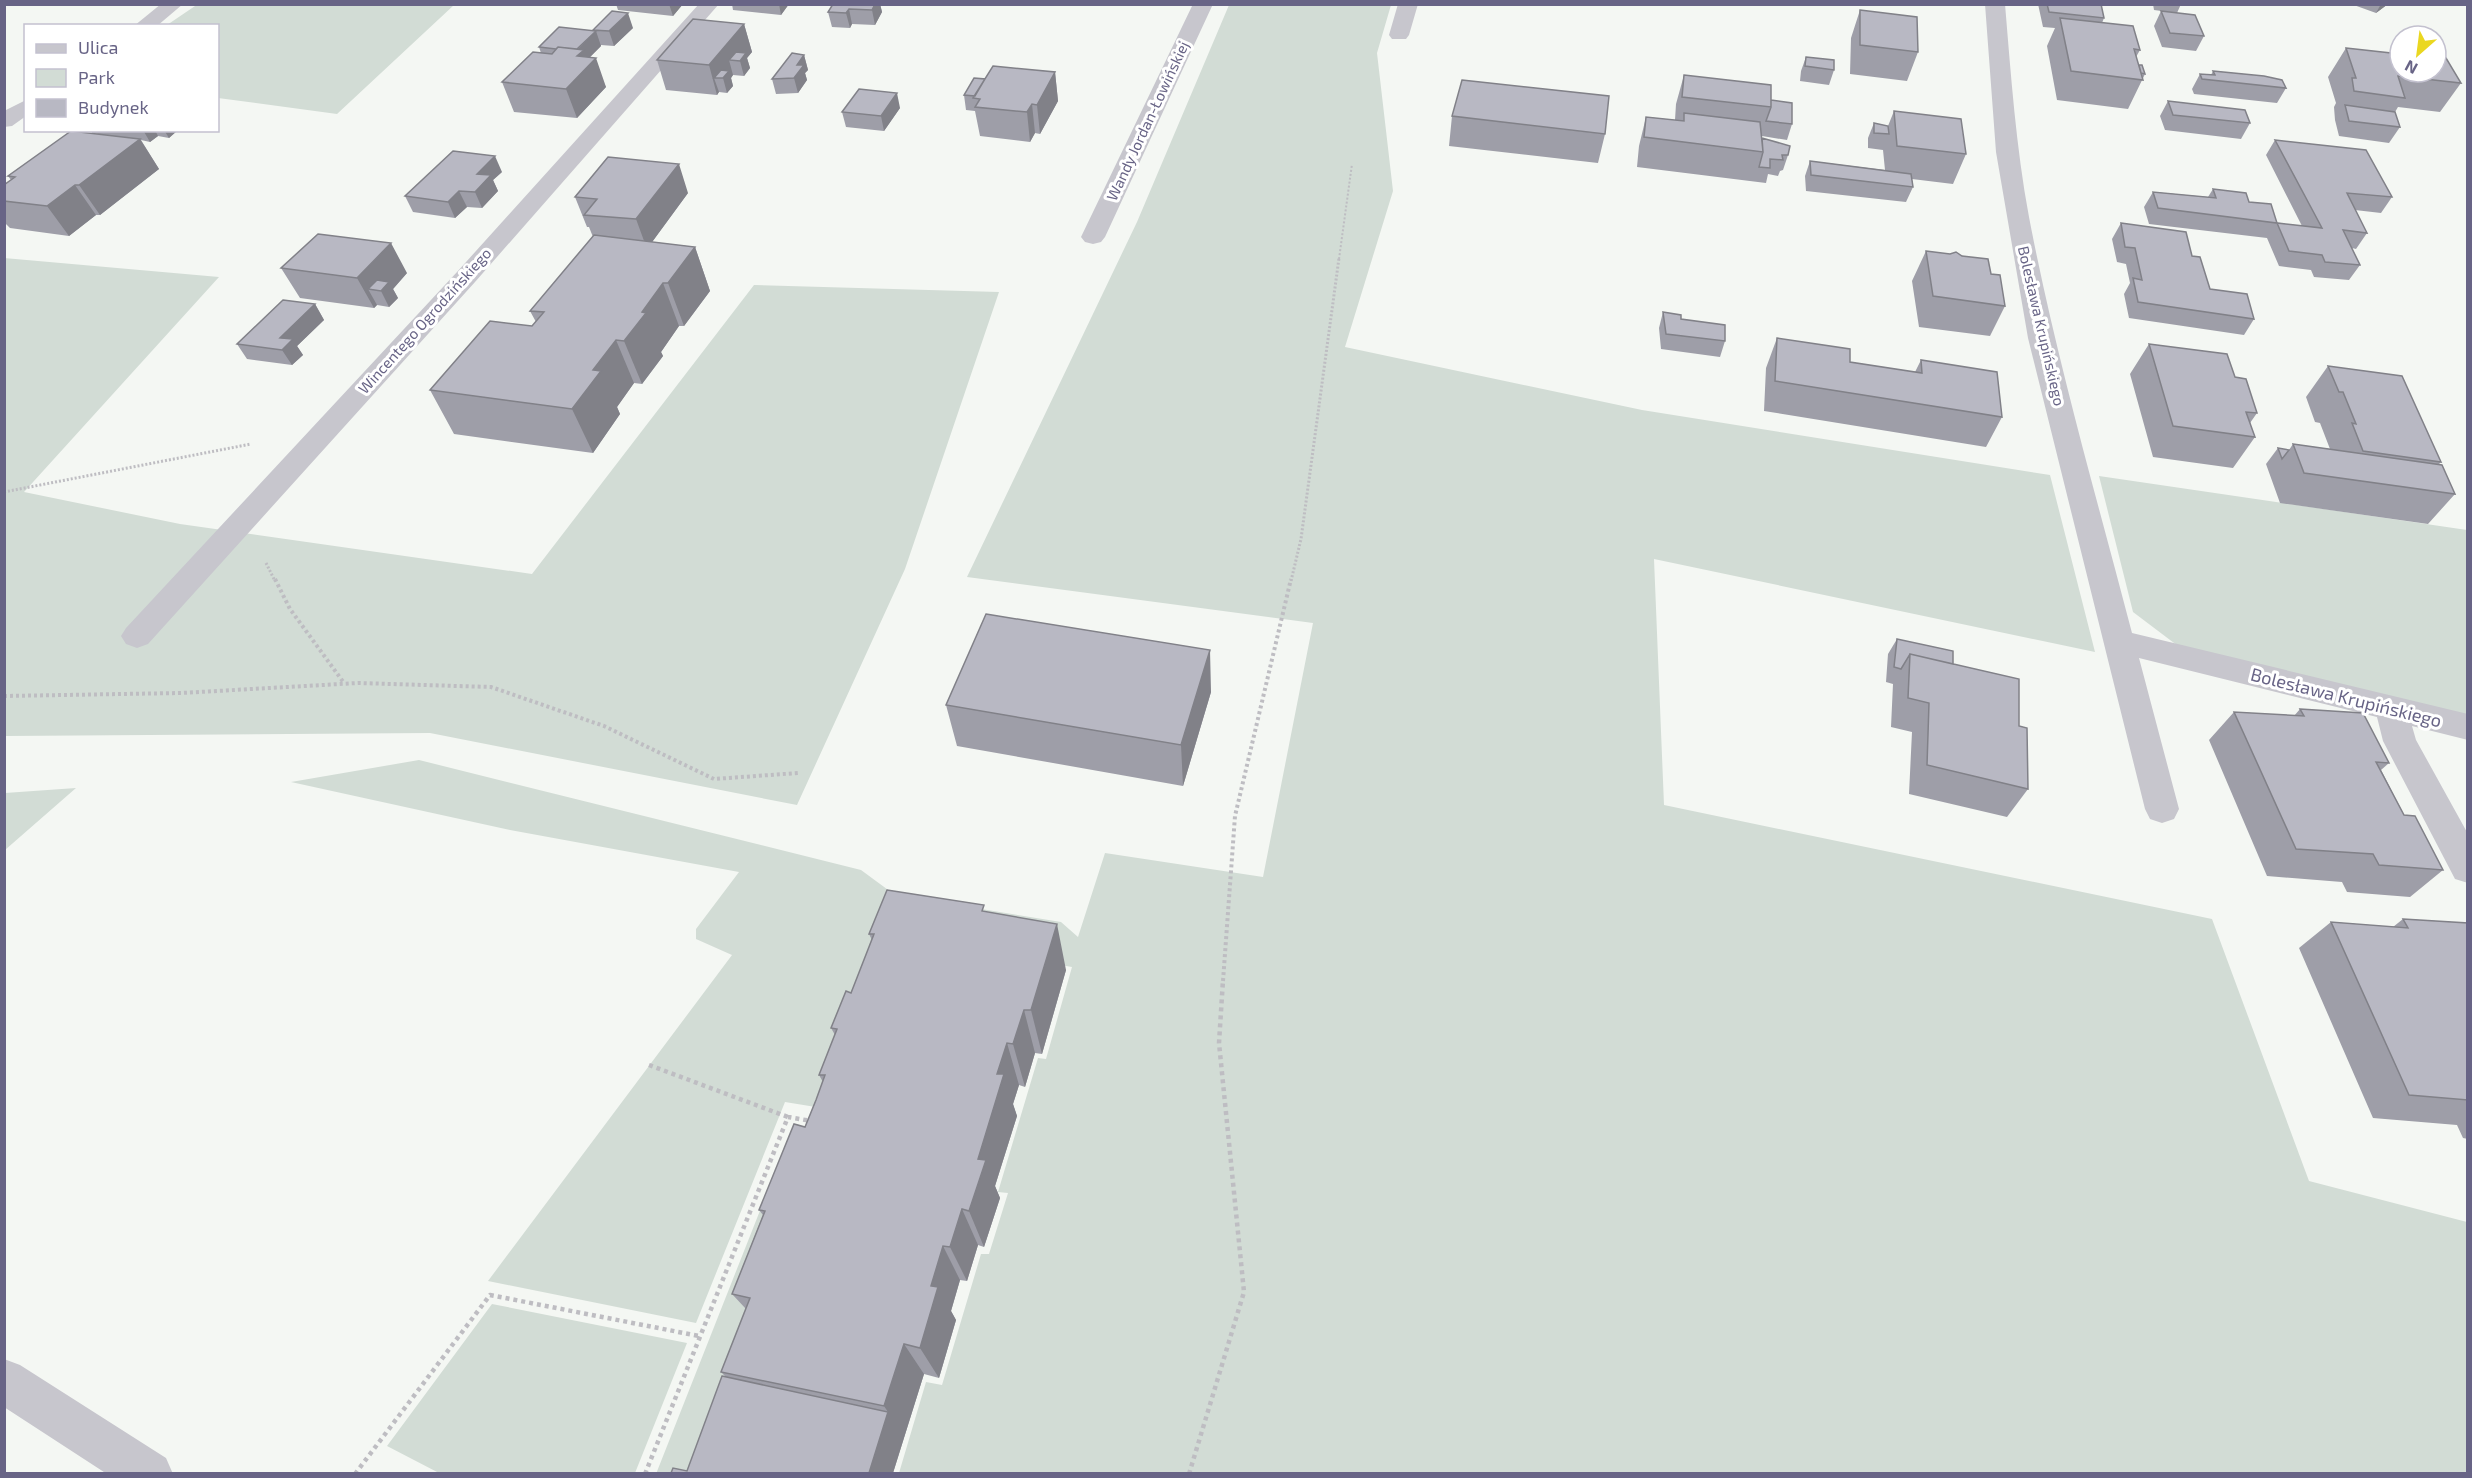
<svg xmlns="http://www.w3.org/2000/svg" width="2472" height="1478" viewBox="0 0 2472 1478" font-family="'Exo 2',sans-serif">
<rect width="100%" height="100%" fill="#f4f7f3"/>
<path fill="#d2dcd5" d="M198 4H454V5L337 114 218 98V26L167 25Z
M1229 5H1391L1377 53 1393 191 1345 347 1642 410 2050 475 2095 652 1654 559 1664 805 2212 919 2309 1181 2467 1222V1473H899L926 1382 942 1385 981 1254H989L1008 1193 998 1192 1038 1058 1046 1059 1072 967 1001 955 828 1109 785 1102 696 1323 488 1281 732 955 696 939V929L739 872 510 830 291 782 419 760 861 870 895 895 1061 922 1078 937 1105 853 1263 877 1313 623 967 577 1137 222Z
M4 258 219 277 24 492 180 524 532 574 754 285 999 292 905 569 797 805 430 733 5 736Z
M2099 476 2467 530V715L2178 646 2133 612Z
M76 788 5 850V793Z
M791 1132 755 1320 695 1473 656 1474Z
M492 1304 687 1343 635 1473H439L387 1446Z"/>
<g fill="none" stroke-linecap="round" stroke-linejoin="round">
<path stroke="#bebdc2" stroke-width="2" stroke-dasharray="2 2" stroke-linecap="butt" d="M1339 259 1352 164"/>
<path stroke="#bebdc2" stroke-width="3" stroke-dasharray="2 2" stroke-linecap="butt" d="M4 492 251 444
M266 563 275 581
M1291 581 1301 539 1339 258"/>
<path stroke="#bebdc2" stroke-width="4" stroke-dasharray="3 3" stroke-linecap="butt" d="M275 579 290 609 344 683
M4 696 181 693 358 683 491 687 604 726 714 779 798 773
M1223 981 1235 816 1291 579"/>
<path stroke="#bebdc2" stroke-width="4.5" stroke-dasharray="4 4" stroke-linecap="butt" d="M649 1065 788 1117
M355 1474 490 1295 699 1336
M645 1474 788 1117 811 1121
M1189 1474 1244 1292 1219 1043 1223 980"/>
<path fill="#c7c6cd" fill-rule="evenodd" d="M161 4H183L157 26H134Z
M699 4H719L475 282 148 644 137 648 126 644 121 636 126 628 457 272Z
M1193 4H1213L1105 237 1101 242 1093 244 1085 242 1081 237Z
M1398 4H1418L1409 35 1406 39H1392L1389 35Z
M1985 4H2005C2011 76 2016 147 2029 217 2056 358 2096 495 2132 633L2468 714V740L2412 726 2416 740 2468 834V883L2455 879 2383 741 2377 717 2139 658 2179 809 2174 819 2162 823 2150 819 2145 809 2028 338 1996 152Z
M26 100V116L12 126 4 127V111Z
M4 1359 20 1365 166 1458 173 1474H107L4 1407Z"/>
</g>
<path fill="#9e9ea8" d="M616 4H683L673 16 618 10Z
M732 4H789L781 15 733 10Z
M833 4H880L882 12 875 25 852 24 850 28 832 27 828 12Z
M2038 4H2101L2104 18 2102 23 2140 50 2136 57 2139 65 2145 74 2128 109 2057 100 2047 46 2055 28 2043 27Z
M2153 4H2181L2177 13 2154 10Z
M2351 4H2388L2376 13Z
M1860 10 1918 52 1907 81 1850 74 1851 38Z
M2161 11 2204 36 2196 51 2162 47 2154 26Z
M744 24 752 52 747 58 750 68 744 76 733 75 731 78 733 86 727 93 719 92 717 95 666 90 657 60Z
M633 28 614 46 601 45V46L589 58 606 87 577 118 514 112 502 82 541 53 539 47 594 31 593 30Z
M2346 48 2461 83 2440 112 2398 107 2395 112 2400 127 2389 143 2339 136 2335 120 2334 107 2336 103 2328 77Z
M804 55 808 70 805 73 807 80 798 93 776 94 772 79Z
M1806 57 1834 70 1829 85 1800 81 1801 71Z
M2213 71 2286 88 2277 103 2194 94 2192 89 2200 74 2211 75Z
M1055 72 1058 101 1040 134 1035 133 1030 142 980 136 975 111 966 110 964 95 985 79Z
M1684 75 1771 100 1792 124 1787 140 1762 136V138L1788 155 1783 170 1780 171 1778 176 1768 174 1766 183 1637 167 1639 146 1646 117 1675 120 1676 104Z
M2168 101 2250 123 2241 139 2165 130 2160 116Z
M900 108 884 131 846 127 842 112Z
M1894 111 1966 154 1953 184 1912 179 1913 187 1906 202 1806 191 1805 176 1810 161 1885 170 1883 150 1868 148V138L1874 123 1888 126Z
M1452 116 1605 134 1598 163 1449 146Z
M91 130H178L169 138 158 136 150 142 141 140 159 169 100 215H96L69 236 10 228 4 222V185L11 180 8 176 111 136 92 133Z
M2275 140 2392 197 2381 213 2355 210 2367 233 2356 249 2352 248 2360 265 2349 280 2314 277 2311 270 2279 266 2267 238 2277 223 2302 226 2266 155Z
M502 172 493 180 498 191 482 208 467 207 455 218 413 212 405 196Z
M2213 189 2249 202 2277 223 2267 238 2149 224 2144 207 2153 192 2208 197Z
M688 193 652 242 695 247 710 291 684 326H679L661 352 663 356 642 384 634 383 617 407 620 414 593 453 454 434 430 390 532 326 536 322 530 311 593 237 589 227H587L575 197Z
M2121 223 2192 256 2210 289 2254 319 2244 335 2129 318 2124 294 2130 283 2126 264 2117 262 2112 239Z
M1926 251 1991 274 2005 306 1990 336 1919 327 1912 281Z
M281 268 407 273 393 289 398 298 389 307 377 305 374 308 300 298Z
M315 304 324 320 297 346 303 355 292 365 247 359 237 344Z
M1663 312 1681 319 1725 341 1720 357 1661 349 1659 328Z
M1777 338 1850 362 1915 372 1921 360 2002 417 1986 447 1764 411 1766 368Z
M2149 344 2235 377 2257 413 2250 423 2255 437 2233 468 2153 457 2130 374Z
M2328 366 2441 462 2439 464 2455 494 2428 524 2280 503 2266 464 2278 448 2289 450 2293 444 2330 449 2320 423 2315 422 2306 397Z
M1897 639 1953 664 2019 726 2028 789 2007 817 1909 794 1912 732 1891 727 1893 684 1886 682 1888 654Z
M1211 692 1183 786 957 746 946 705Z
M2300 709 2389 763 2381 770 2404 815 2443 870 2410 897 2347 892 2342 882 2267 876 2209 740 2234 712 2294 716Z
M986 912 1066 970 1042 1054 1035 1053 1025 1087 1019 1085 1013 1104 1017 1116 995 1186 1000 1198 984 1247 978 1245 967 1281 960 1280 951 1311 956 1320 939 1378 924 1374 893 1473 687 1471 727 1378 721 1372 746 1309 732 1294 763 1215 759 1210 805 1127 823 1082 819 1075 835 1035 831 1028 851 993 872 940 869 934Z
M2403 919 2468 923V1139L2463 1138 2457 1125 2373 1118 2299 948 2331 922 2393 927Z"/>
<path fill="#818188" d="M669 4H683L673 16Z
M779 4H789L781 15Z
M873 4H880L882 12 875 25 872 10Z
M2381 4H2388L2376 13Z
M849 9 852 24 850 28 846 13Z
M628 13 633 28 614 46 609 31Z
M744 24 752 52 747 58 750 68 744 76 740 61 729 60 733 75 731 78 733 86 727 93 723 78H714L719 92 717 95 709 65Z
M596 31 601 46 587 60 596 58 606 87 577 118 566 89 575 52Z
M804 55 808 70 805 73 807 80 798 93 794 78 797 65Z
M1055 72 1058 101 1040 134 1037 105Z
M897 93 900 108 884 131 881 116Z
M1032 104 1035 133 1030 142 1027 112Z
M143 130H155L158 136 150 142Z
M164 130H178L169 138Z
M140 139 159 169 100 215 79 185Z
M495 156 502 172 493 180 498 191 482 208 475 192 477 174Z
M679 164 688 193 647 249 636 219Z
M75 185 96 215 69 236 47 206Z
M459 191 467 207 455 218 448 202Z
M391 243 407 273 393 289 398 298 389 307 381 291 368 289 377 305 374 308 357 278Z
M695 247 710 291 684 326 668 283Z
M663 283 679 326 661 352 663 356 642 384 624 341 642 312Z
M315 304 324 320 297 346 303 355 292 365 282 350 280 338Z
M616 340 634 383 617 407 620 414 593 453 572 409 593 370Z
M1210 650 1211 692 1183 786 1181 745Z
M1057 924 1066 970 1042 1054 1031 1010Z
M1024 1010 1035 1053 1025 1087 1013 1044Z
M1007 1043 1019 1085 1013 1104 1017 1116 995 1186 1000 1198 984 1247 969 1211 978 1159 997 1074Z
M962 1209 978 1245 967 1281 950 1247Z
M943 1246 960 1280 951 1311 956 1320 939 1378 920 1348 931 1286Z
M904 1344 924 1374 893 1473H869L888 1412 884 1406Z"/>
<path fill="#b8b8c3" stroke="#818188" stroke-width="1.5" d="M833 4H875L872 10 849 9 846 13 828 12Z
M2047 4H2101L2104 18 2049 12Z
M1860 10 1917 17 1918 52 1860 45Z
M612 11 628 13 609 31 593 30Z
M2161 11 2195 15 2204 36 2170 33Z
M2060 18 2133 26 2140 50 2134 49 2143 80 2071 71Z
M693 19 744 24 709 65 657 60Z
M559 27 596 31 577 49 558 47 556 49 539 47Z
M558 47 584 50 577 56 596 58 566 89 502 82 533 52 552 54Z
M2346 48 2400 54V72H2436V57L2446 58 2461 83 2398 76 2405 98 2354 91 2352 78H2356Z
M736 52 746 53 740 61 729 60Z
M792 53 804 55 797 65H804L794 78 772 79Z
M1806 57 1834 60V70L1805 66Z
M2139 65H2142L2145 74 2141 73Z
M993 66 1055 72 1037 105 1032 104 1027 112 975 107 980 99 973 98Z
M721 70 729 71 723 78H714Z
M2213 71 2264 76 2282 80 2286 88 2202 79 2200 74 2215 75Z
M1684 75 1771 85V107L1682 97Z
M974 78 985 79 975 96 964 95Z
M1462 80 1609 96 1605 134 1452 116Z
M859 89 897 93 881 116 842 112Z
M1771 100 1792 103V124L1766 121 1771 107Z
M2168 101 2245 110 2250 123 2173 115Z
M2345 105 2395 112 2400 127 2349 121Z
M1894 111 1961 119 1966 154 1897 146Z
M1684 113 1760 122 1763 152 1644 137 1646 117 1684 121Z
M1874 123 1888 126 1889 134 1874 133Z
M71 131 140 139 79 185H75L47 206 4 201V185L15 177 8 176Z
M1762 138 1790 146 1788 155H1782L1783 160 1770 159V168L1759 167 1763 152Z
M2275 140 2366 150 2392 197 2347 193 2367 233 2343 230 2360 265 2325 262 2322 255 2289 251 2277 223 2322 228Z
M453 151 495 156 477 174 491 175 475 192 459 191 448 202 405 196Z
M608 157 679 164 636 219 584 215 597 199 575 197Z
M1810 161 1911 174 1913 187 1811 175Z
M2213 189 2246 193 2249 202 2271 204 2277 223 2158 208 2153 192 2216 198Z
M2121 223 2186 232 2192 256 2200 257 2210 289 2247 294 2254 319 2138 302 2133 278 2142 280 2135 248 2125 247Z
M318 234 391 243 357 278 281 268Z
M594 235 695 247 668 283H663L642 312 646 313 624 341 616 340 593 370 601 371 572 409 430 390 490 321 532 326 544 312 530 311Z
M1926 251 1950 254 1956 252 1962 256 1988 259 1991 274 2000 275 2005 306 1933 296Z
M377 280 389 282 381 291 368 289Z
M283 300 315 304 280 338 293 339 282 350 237 344Z
M1663 312 1681 315V319L1725 325V341L1666 334Z
M1777 338 1850 349V362L1922 373 1921 360 1997 372 2002 417 1775 381Z
M2149 344 2227 354 2235 377 2246 379 2257 413 2246 412 2255 437 2173 426Z
M2328 366 2402 376 2441 462 2363 451 2352 423 2356 424 2343 392H2339Z
M2293 444 2442 465 2455 494 2304 473Z
M2278 448 2289 450 2282 459Z
M986 614 1210 650 1181 745 946 705Z
M1897 639 1953 651V664L1910 654 1901 669 1894 667Z
M1910 654 2019 679V726L2027 728 2028 789 1927 765 1929 703 1908 698Z
M2300 709 2363 713 2389 763 2376 762 2404 815 2415 816 2443 870 2379 865 2373 854 2296 849 2234 712 2304 716Z
M887 890 984 905 982 911 1057 924 1031 1010H1024L1013 1044 1007 1043 997 1074H1004L978 1159 986 1160 969 1211 962 1209 950 1247 943 1246 931 1286 938 1287 920 1348 904 1344 884 1406 721 1372 750 1298 732 1294 765 1211 759 1210 794 1124 805 1127 816 1100 825 1075H819L837 1029 831 1028 846 991 851 993 874 934H869Z
M2403 919 2468 923V1100L2409 1095 2331 922 2408 928Z
M722 1376 888 1412 869 1473H671L673 1468 687 1471Z"/>
<g text-anchor="middle" stroke-width="6" stroke-linejoin="round" paint-order="stroke">
<g font-size="15" fill="#686486" stroke="#fff">
<text transform="translate(1148 121) rotate(-65)" y="5">Wandy Jordan-Łowińskiej</text>
<text transform="translate(425 321) rotate(-48)" y="5">Wincentego Ogrodzińskiego</text>
<text transform="translate(2041 326) rotate(77)" y="5">Bolesława Krupińskiego</text>
</g>
<g font-size="18" fill="#686486" stroke="#fff">
<text transform="translate(2346 698) rotate(14)" y="6">Bolesława Krupińskiego</text>
</g>
</g>
<rect width="2472" height="1478" fill="none" stroke="#686486" stroke-width="12"/>
<rect x="24" y="24" width="195" height="108" fill="#ffffff" stroke="#c3c1cf" stroke-width="1.5"/>
<rect x="36" y="44" width="30" height="9" fill="#c7c6cd" stroke="#c3c1cf" stroke-width="1.5"/>
<text x="78" y="54" font-size="18" fill="#686486">Ulica</text>
<rect x="36" y="69" width="30" height="18" fill="#d2dcd5" stroke="#c3c1cf" stroke-width="1.5"/>
<text x="78" y="84" font-size="18" fill="#686486">Park</text>
<rect x="36" y="99" width="30" height="18" fill="#b8b8c3" stroke="#c3c1cf" stroke-width="1.5"/>
<text x="78" y="114" font-size="18" fill="#686486">Budynek</text>
<g transform="translate(2418 54) rotate(208)"><circle r="28" fill="#ffffff" stroke="#c3c1cf" stroke-width="1.5"/>
<path d="M0-4.5L10 22L0 15L-10 22Z" fill="#ead720"/>
<text y="-9" font-size="16" font-weight="bold" text-anchor="middle" fill="#686486">N</text>
</g>
</svg>
